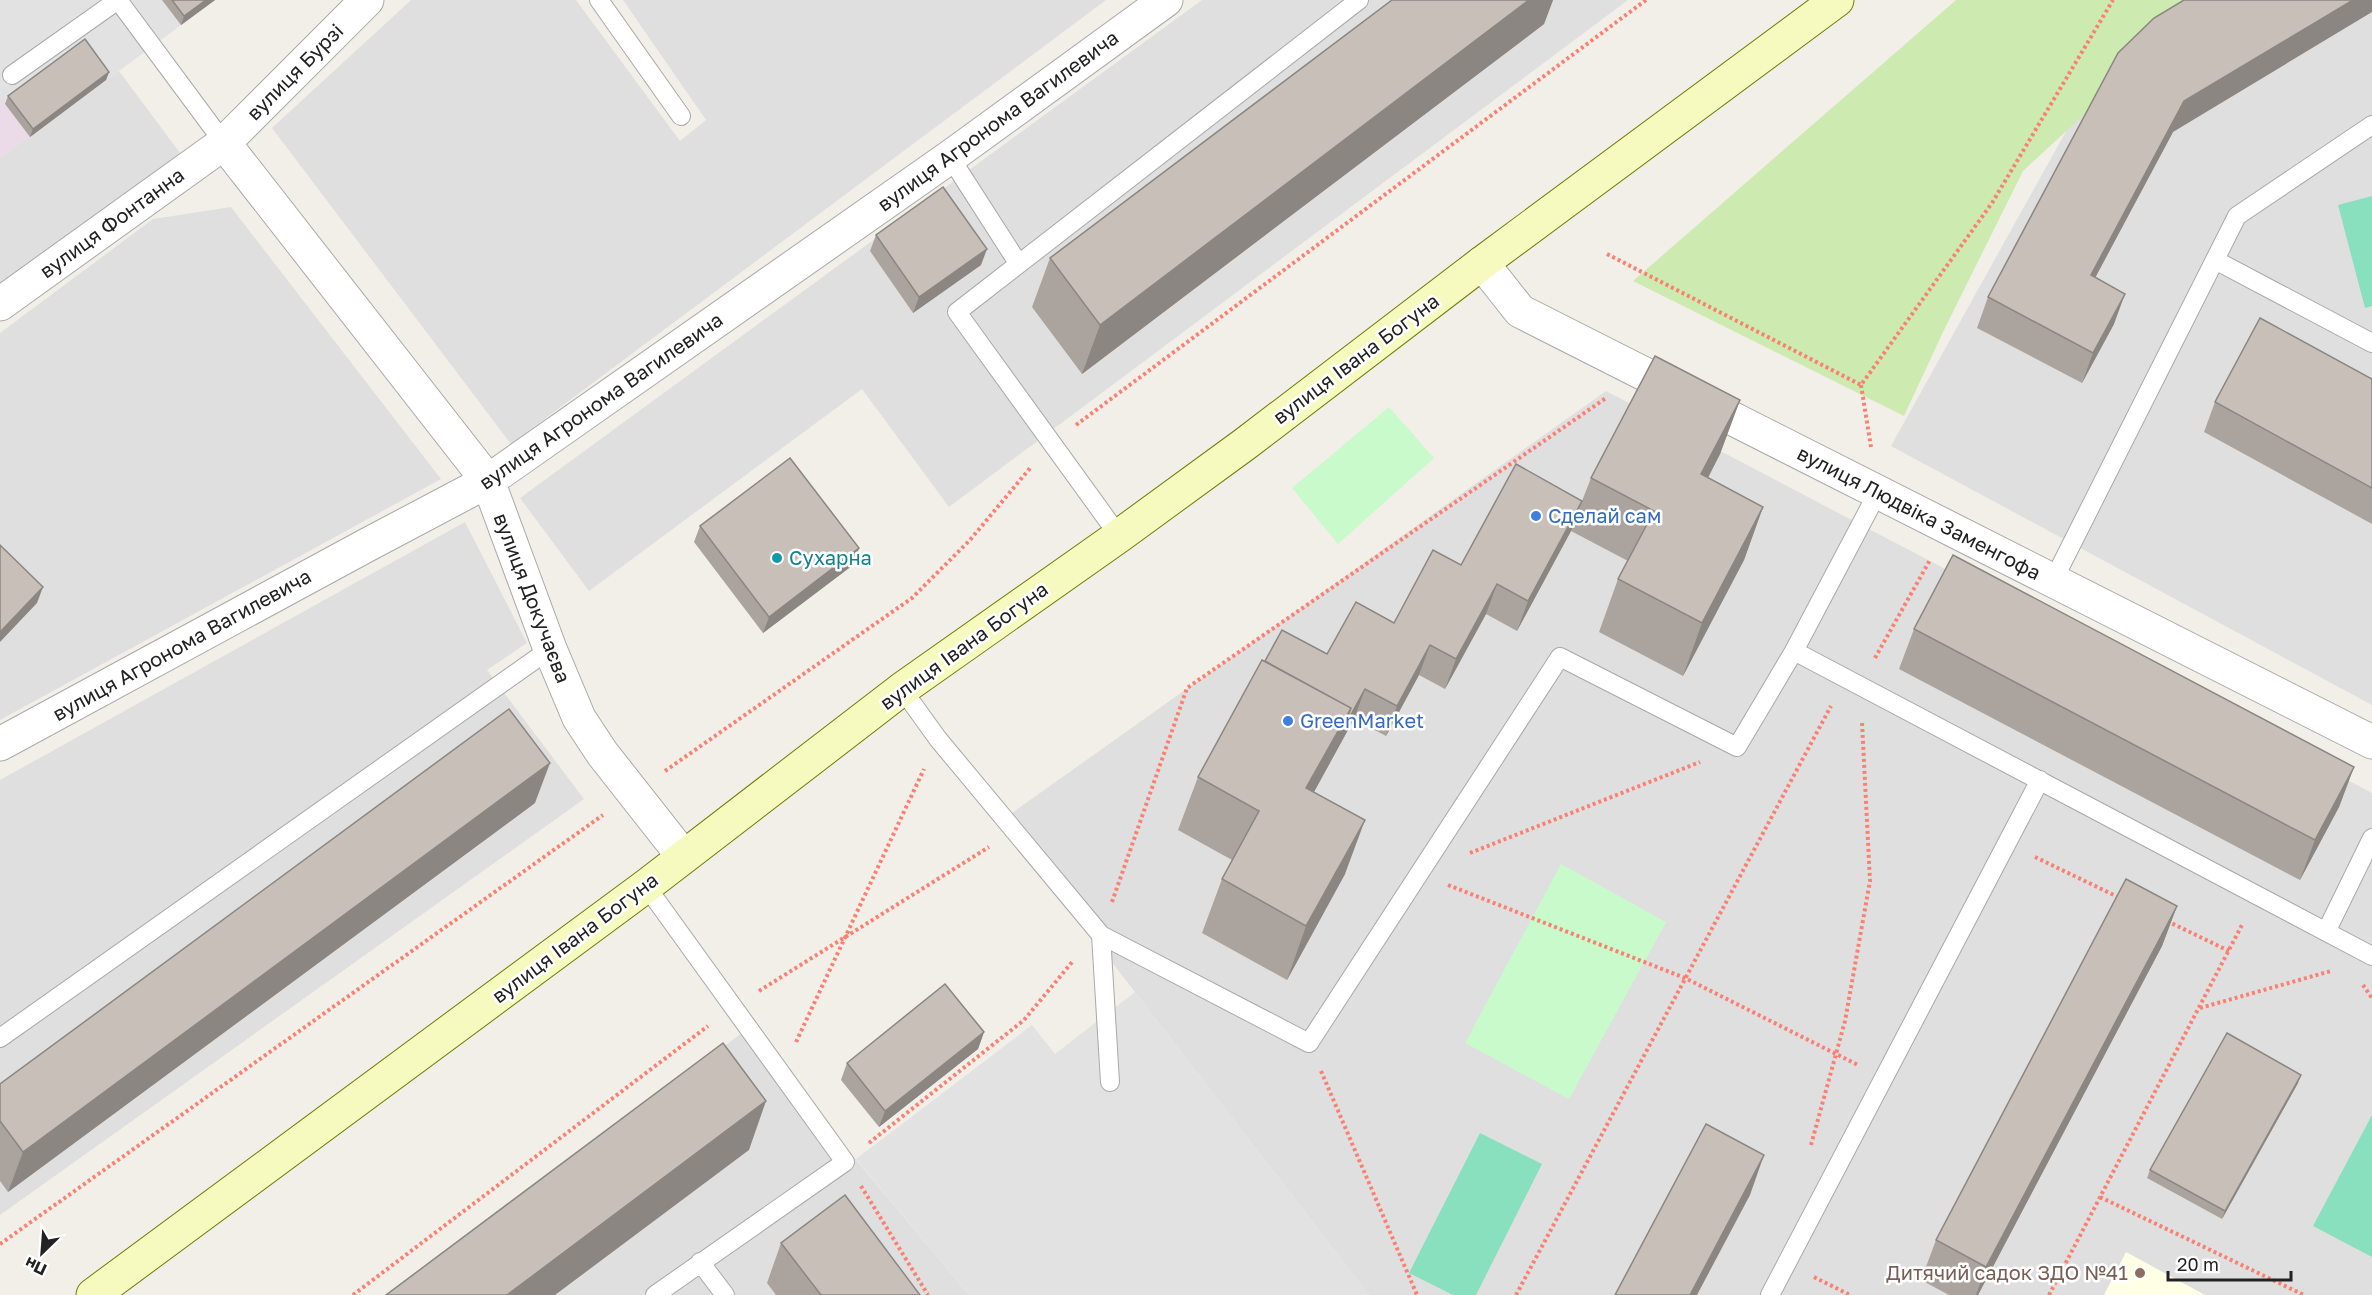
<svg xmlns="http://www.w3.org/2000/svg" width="2372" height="1295" viewBox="0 0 2372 1295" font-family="'Golos Text',sans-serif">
<rect width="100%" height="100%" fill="#f2efe9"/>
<path fill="#e0dfdf" d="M411 0H576L680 141 706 120 623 0H1106L511 444 272 128Z
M1202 0H1628L949 507 862 389 589 591 520 498Z
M2139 0H2372V705L1891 446Z
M119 71 183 157 0 289V158Z
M231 207 441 479 0 720V333L153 219Z
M1606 391 2372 793V1295H1369L1002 820Z
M465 522 527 643 487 670 584 799 0 1215V780Z
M747 1029 969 1295H397Z"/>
<path fill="#ebdbe8" d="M0 97 30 137 0 158Z"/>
<path fill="#ffffe5" d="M2126 1252 2205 1295H2104Z"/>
<path fill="#cdebb0" d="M1956 0H2238L2117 84 2023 171 1944 330 1904 416 1633 281Z"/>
<path fill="#c8facc" d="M1389 407 1434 458 1338 544 1292 488Z
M1561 864 1666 922 1569 1099 1465 1043Z"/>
<path fill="#88e0be" d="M2372 196V306L2365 308 2338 205Z
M2372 1115V1257L2313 1226Z
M1480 1133 1542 1164 1476 1295H1453L1409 1273Z"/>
<path fill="#e2e2e2" d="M0 0H215L30 137 0 97Z
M1135 992 1369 1295H969L856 1159 1032 1025 1055 1054Z"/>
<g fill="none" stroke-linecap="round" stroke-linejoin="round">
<g stroke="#a9a9a9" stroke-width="20">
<path id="lane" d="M118 0 224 143
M599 0 681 116
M12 75 118 0
M950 157 1018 263
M2215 260 2372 343
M1878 492 1794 651 2372 956
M1119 536 957 312 1359 0
M2053 581 2237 216 2372 125
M902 689 938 739 1101 935 1309 1043 1560 657 1737 747 1794 651
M646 886 845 1162 655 1295
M2326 932 2372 838
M1101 935 1110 1082
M0 1038 550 649
M700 1262 725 1295
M1770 1295 2040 780"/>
</g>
<g stroke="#a9a9a9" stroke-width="35">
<path id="street" d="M224 143 488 481 550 649 579 718 602 753 683 856
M1482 263 1520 311 2372 742
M0 304 224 143 367 0
M0 744 367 545 488 481 950 157 1166 0"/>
</g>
<g stroke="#707d05" stroke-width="35">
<path id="secondary" d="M93 1295 646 886 902 689 1119 536 1245 444 1482 263 1837 0"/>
</g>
<path stroke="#fa8072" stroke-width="4" stroke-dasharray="3 3" stroke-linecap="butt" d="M1607 254 1861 385 1992 203 2113 0
M1861 385 1871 447
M1076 425 1646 0
M1875 658 1930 560
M665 771 912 598 970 540 1031 467
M1470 853 1700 762
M2035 857 2120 898
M1448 885 1685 978 1858 1065
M1112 902 1187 688 1606 398
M2167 921 2229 951
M2363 985 2372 998
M759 991 989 847
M2200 1008 2331 971
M796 1042 924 769
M1321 1071 1417 1295
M869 1143 1024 1020 1073 961
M1811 1145 1845 1021 1870 881 1862 722
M861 1186 928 1295
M2100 1197 2304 1295
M0 1244 603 815
M1814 1277 1850 1295
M353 1295 708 1026
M1516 1295 1831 706
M2049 1295 2243 923"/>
<use href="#lane" stroke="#fff" stroke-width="18"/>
<use href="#street" stroke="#fff" stroke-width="33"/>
<use href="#secondary" stroke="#f7fabf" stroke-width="33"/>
</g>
<path fill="#aba49e" d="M162 0H215L181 25Z
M1392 0H1553L1544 24 1082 374 1032 307 1050 258Z
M109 72 106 80 30 137 5 104 8 96Z
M2173 132 2095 278 2114 324 2082 383 1977 328 1988 297Z
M876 235 981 265 913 313 870 251Z
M2372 379V524L2204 432 2215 402Z
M1740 400 1720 454 1708 478 1763 507 1744 560 1683 676 1599 632 1618 579 1628 561 1571 531 1517 631 1486 614 1445 689 1419 675 1386 736 1354 719 1314 792 1345 874 1287 980 1202 933 1222 879 1232 860 1178 830 1198 777 1265 661 1327 654 1394 623 1461 565 1582 501 1591 478Z
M700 526 859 548 853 565 763 633 694 542Z
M1914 629 2354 767 2339 807 2300 880 1899 669Z
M535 803 8 1192 0 1181V1084Z
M2177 906 2162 946 1978 1295H1949L1921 1280 1936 1240Z
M984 1032 978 1049 879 1127 841 1080 847 1063Z
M2298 1083 2222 1219 2147 1178 2150 1170Z
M781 1243 920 1295H776L767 1283Z"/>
<path fill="#8b8681" d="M206 0H215L181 25 184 16Z
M1529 0H1553L1544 24 1082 374 1100 325Z
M2353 0H2372V12L2173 132 2080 306 2091 275 2184 101Z
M109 72 106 80 30 137 33 129Z
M987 249 981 265 913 313 919 297Z
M2125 294 2114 324 2082 383 2093 353Z
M1740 400 1720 454 1682 528 1701 474Z
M1582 501 1571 531 1517 631 1528 601Z
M1763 507 1744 560 1683 676 1702 623Z
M859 548 853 565 763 633 769 617Z
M1497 584 1486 614 1445 689 1456 659Z
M43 587 37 603 0 642V632Z
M1430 645 1419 675 1386 736 1397 706Z
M1365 689 1354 719 1287 841 1306 788 1351 708Z
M550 763 535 803 8 1192 23 1152Z
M2354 767 2339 807 2300 880 2315 840Z
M1365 820 1345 874 1287 980 1306 926Z
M2177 906 2162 946 1978 1295H1976L1986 1267Z
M984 1032 978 1049 879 1127 885 1111Z
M2301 1075 2298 1083 2222 1219 2225 1211Z
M766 1101 749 1150 555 1295H507Z
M1764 1155 1750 1195 1697 1295H1690Z"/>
<path fill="#c7bfb8" stroke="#8b8681" stroke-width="1.5" d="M172 0H206L184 16Z
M1392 0H1529L1100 325 1050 258Z
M2184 0H2353L2184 101 2091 275 2125 294 2093 353 1988 297 2118 53 2154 18Z
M85 39 109 72 33 129 8 96Z
M943 187 987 249 919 297 876 235Z
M2260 318 2372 379V488L2215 402Z
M1655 356 1740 400 1701 474 1763 507 1702 623 1618 579 1654 511 1591 478Z
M790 458 859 548 769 617 700 526Z
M1516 464 1582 501 1528 601 1497 584 1456 659 1430 645 1397 706 1365 689 1342 731 1351 708 1265 661 1282 630 1327 654 1356 602 1394 623 1433 550 1461 565Z
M0 545 43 587 0 632Z
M1953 555 2354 767 2315 840 1914 629Z
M1262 660 1351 708 1306 788 1365 820 1306 926 1222 879 1259 811 1198 777Z
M509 709 550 763 23 1152 0 1121V1084Z
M2126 879 2177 906 1986 1267 1936 1240Z
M945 984 984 1032 885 1111 847 1063Z
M2227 1033 2301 1075 2225 1211 2150 1170Z
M723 1043 766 1101 507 1295H386Z
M1706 1124 1764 1155 1690 1295H1615Z
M845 1195 920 1295H821L781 1243Z"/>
<g fill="#3f7fe0" stroke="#fff" stroke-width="2">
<circle cx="1536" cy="516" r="6"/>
<circle cx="1288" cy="721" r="6"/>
</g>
<circle fill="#0f9aa8" stroke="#fff" stroke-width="2" cx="777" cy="558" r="6"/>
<circle fill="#8d6e63" stroke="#fff" stroke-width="2" cx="2140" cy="1273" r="6"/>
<g text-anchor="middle" stroke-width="5" stroke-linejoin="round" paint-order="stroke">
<g font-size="20" fill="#222" stroke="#fff">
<text transform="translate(295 72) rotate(-45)" y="7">вулиця Бурзі</text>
<text transform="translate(998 121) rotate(-36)" y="7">вулиця Агронома Вагилевича</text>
<text transform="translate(112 223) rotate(-36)" y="7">вулиця Фонтанна</text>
<text transform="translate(1356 359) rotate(-37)" y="7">вулиця Івана Богуна</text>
<text transform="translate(601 401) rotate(-35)" y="7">вулиця Агронома Вагилевича</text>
<text transform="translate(1919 513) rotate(27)" y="7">вулиця Людвіка Заменгофа</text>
<text transform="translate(532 598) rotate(69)" y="7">вулиця Докучаєва</text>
<text transform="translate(182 645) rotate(-29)" y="7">вулиця Агронома Вагилевича</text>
<text transform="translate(964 646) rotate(-36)" y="7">вулиця Івана Богуна</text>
<text transform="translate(575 938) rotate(-37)" y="7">вулиця Івана Богуна</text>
</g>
<g font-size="20" fill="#366cbe" stroke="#fff" text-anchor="start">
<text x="1548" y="523">Сделай сам</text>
<text x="1300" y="728">GreenMarket</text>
</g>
<g font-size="20" fill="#0d838f" stroke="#fff" text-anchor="start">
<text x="789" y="565">Сухарна</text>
</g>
<g font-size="20" fill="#785e54" stroke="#fff" text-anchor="end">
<text x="2128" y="1280">Дитячий садок ЗДО №41</text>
</g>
</g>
<g transform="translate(42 1253) rotate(205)" stroke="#ffffff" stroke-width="4.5" paint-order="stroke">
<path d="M0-4.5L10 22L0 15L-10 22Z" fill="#222222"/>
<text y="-9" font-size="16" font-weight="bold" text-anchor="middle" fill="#222222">Пн</text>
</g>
<path d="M2168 1271v9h123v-9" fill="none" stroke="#222222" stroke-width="3"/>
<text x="2177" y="1271" font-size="18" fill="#222222" stroke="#ffffff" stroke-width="4.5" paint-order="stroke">20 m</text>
</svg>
